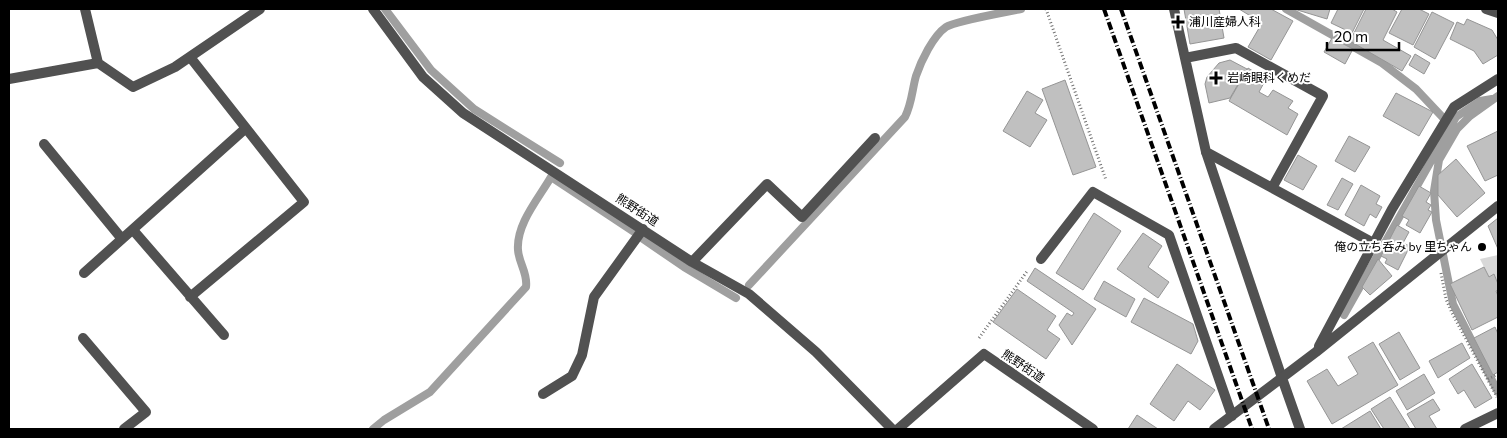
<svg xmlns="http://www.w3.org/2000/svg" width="1507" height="438" viewBox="0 0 1507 438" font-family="Commissioner,'Noto Sans JP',sans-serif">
<rect width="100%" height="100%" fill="#fff"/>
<path fill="#d8d8d8" d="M1498 255V284L1494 275 1489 277 1480 259Z"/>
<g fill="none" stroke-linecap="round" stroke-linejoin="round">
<path stroke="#9f9f9f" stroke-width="8" d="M385 9 431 70 474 109 560 163
M1286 9 1382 63 1416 89 1448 123
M1498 96 1470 116 1457 129 1439 160 1434 191 1436 220 1453 304 1498 392
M643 239 684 267 736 298
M749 285 905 117C912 103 912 90 916 76 921 61 933 36 946 27 955 21 1007 12 1021 9
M1344 315 1456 117 1480 101 1492 99
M373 429 384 420 430 392 526 287C528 273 519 264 518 250 516 224 539 198 551 177L634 232"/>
</g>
<path fill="#c0c0c0" stroke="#959595" d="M1184 9H1219L1224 38 1190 44Z
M1239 9H1271L1293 21 1271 60 1248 47 1262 23Z
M1294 9H1330L1327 19Z
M1338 9H1364L1352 33 1331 23Z
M1366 9H1392L1397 12 1383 40 1411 56 1402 71 1350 41Z
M1402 9H1419L1429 14 1413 45 1389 33Z
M1432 12 1454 23 1435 59 1414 47Z
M1467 19 1492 30 1498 40V55L1483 64 1474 51 1450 39 1457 22 1464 25Z
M1332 38 1353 49 1345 64 1324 52Z
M1415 54 1430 63 1424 74 1409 65Z
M1230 60 1247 69 1230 98 1209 103 1205 84 1207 77 1219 63Z
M1248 68 1266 79 1259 92 1268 97 1273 90 1293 101 1288 108 1298 114 1287 135 1229 101Z
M1065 80 1096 167 1073 175 1042 89Z
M1027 91 1043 100 1035 113 1047 120 1030 147 1003 131Z
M1396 93 1433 112 1419 136 1383 116Z
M1498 131V175L1485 181 1467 146Z
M1349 136 1370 147 1355 172 1335 161Z
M1298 155 1317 166 1303 190 1284 180Z
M1456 159 1485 193 1457 217 1438 195V175Z
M1342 178 1353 184 1338 210 1327 205Z
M1361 185 1380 196 1376 204 1382 207 1376 218 1370 214 1364 226 1345 215Z
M1419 186 1431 193 1426 202 1431 205 1428 210 1432 212 1420 233 1406 225 1409 220 1402 216Z
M1094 213 1121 231 1083 290 1056 273Z
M1498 218V249L1488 226Z
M1397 225 1409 232 1403 243 1410 246 1398 270 1385 263 1387 259 1381 256Z
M1143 233 1162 246 1148 267 1169 282 1158 298 1117 269Z
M1378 259 1392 276 1370 295 1362 287Z
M1484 267 1489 277 1494 274 1498 284V290L1496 291 1498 296V317L1472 330 1450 284Z
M1035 268 1096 309 1072 345 1059 325 1067 313 1072 316 1074 313 1027 281Z
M1104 281 1135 299 1126 317 1094 299Z
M1017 289 1056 316 1047 330 1060 339 1046 359 993 322Z
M1144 298 1193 324 1198 341 1191 354 1131 322Z
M1495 327 1498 334V372L1493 375 1474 338Z
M1399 332 1420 368 1400 380 1379 344Z
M1373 342 1398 385 1332 424 1307 381 1327 369 1338 386 1358 374 1348 357Z
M1462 343 1470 358 1438 378 1429 361Z
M1177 364 1215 390 1200 410 1188 401 1174 421 1150 404Z
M1472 364 1492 398 1475 408 1464 390 1458 394 1449 379Z
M1424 374 1435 393 1407 410 1396 391Z
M1390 397 1410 429H1384L1371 409Z
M1433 399 1440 410 1429 416 1437 429H1416L1407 414Z
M1370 411 1381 429H1341Z
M1137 415 1158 429H1128Z"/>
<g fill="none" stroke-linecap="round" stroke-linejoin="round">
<path stroke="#737373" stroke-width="3" stroke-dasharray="1 2.5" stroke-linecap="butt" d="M1046 9 1106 180
M1441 273 1446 299 1452 313 1497 397
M979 338 1028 270
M1488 379 1498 374"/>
<path stroke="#515151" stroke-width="10" d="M1206 152 1282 378
M1465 429 1498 413"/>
<path stroke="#515151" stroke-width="10" d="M85 9 98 63 133 87 175 67 260 9
M373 9 423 77 463 113 692 262 749 294 816 352 892 429
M1174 9 1206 152 1375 244
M1486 9 1498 13
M190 57 304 202 190 297
M1185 58 1236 48 1323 96 1272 188
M9 79 98 63
M44 144 122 239
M133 230 224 335
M1041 259 1093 192 1169 235 1232 416
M692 262 767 184 802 217 875 138
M84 273 246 128
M83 338 146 412 124 429
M1319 346 1392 209 1454 107 1498 79
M1282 378 1300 429
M543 394 572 376 582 355 594 297 643 229
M898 429 984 354 1093 429
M1214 429 1316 352 1498 206"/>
<path stroke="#000" stroke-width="4" stroke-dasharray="8 2.5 1 2.5" stroke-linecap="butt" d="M1104 9 1252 429
M1121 9 1269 429"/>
</g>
<g fill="#000" stroke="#fff" stroke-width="2">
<path d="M1175.5 14.5h5v5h5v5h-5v5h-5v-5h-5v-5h5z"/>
<path d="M1213.5 70.5h5v5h5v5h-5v5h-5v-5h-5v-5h5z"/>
<circle cx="1482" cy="247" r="5"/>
</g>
<g text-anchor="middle" stroke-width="4" stroke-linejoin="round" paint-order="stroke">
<g font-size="12" fill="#000" stroke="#fff" text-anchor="start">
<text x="1189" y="26">浦川産婦人科</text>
<text x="1227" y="82">岩崎眼科くめだ</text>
<text x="1472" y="251" text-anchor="end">俺の立ち呑み by 里ちゃん</text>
</g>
<g font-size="12" fill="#000" stroke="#fff">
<text transform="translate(637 210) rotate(33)" y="4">熊野街道</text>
<text transform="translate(1023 366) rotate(34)" y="4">熊野街道</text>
</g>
</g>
<rect width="1507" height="438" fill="none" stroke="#000000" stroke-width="20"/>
<path d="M1327 42v8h72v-8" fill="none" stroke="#000000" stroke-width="2.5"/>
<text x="1334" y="42" font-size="15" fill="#000000" stroke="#ffffff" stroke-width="4" paint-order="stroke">20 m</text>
</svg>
